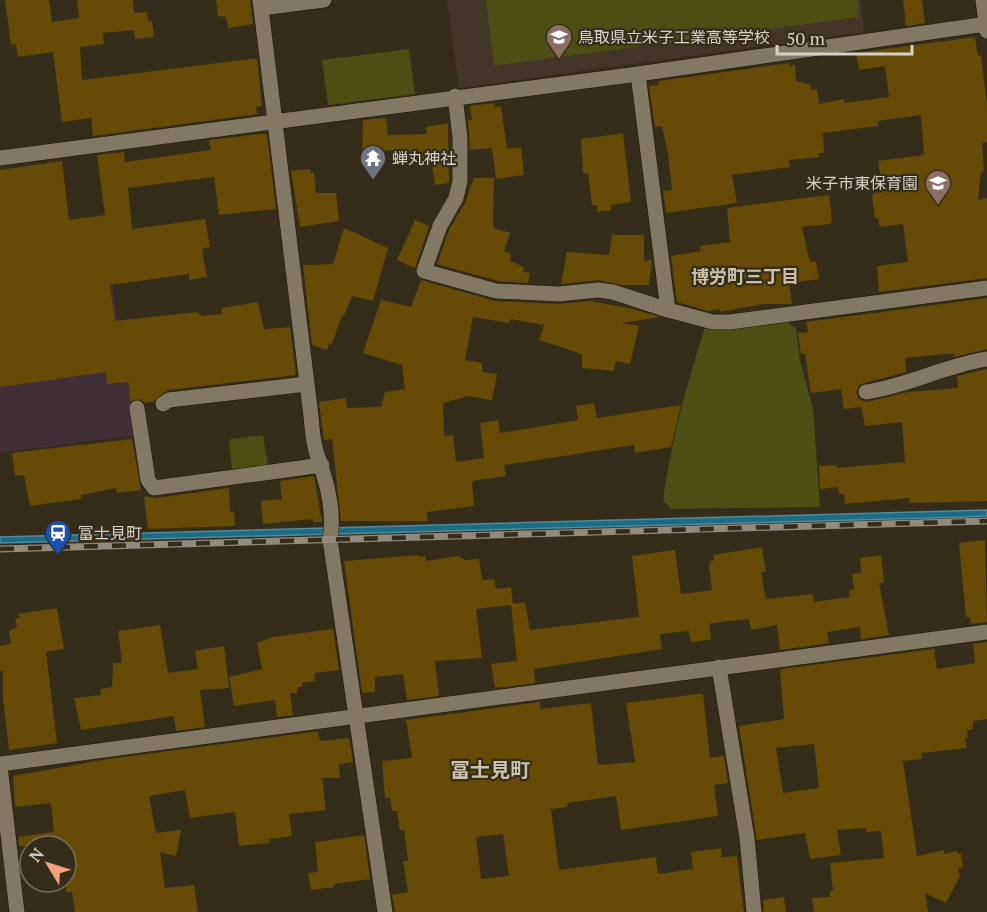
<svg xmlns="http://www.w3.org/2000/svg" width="987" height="912" viewBox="0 0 987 912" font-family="'PT Serif','Noto Sans JP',serif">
<rect width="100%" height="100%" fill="#352c1a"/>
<path fill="#412f38" d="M105 233 135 435 0 453V247Z"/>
<path fill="#433527" d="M447 0H861L864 32 459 88Z"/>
<path fill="#4c4e13" d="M486 0H858L859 17 494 66Z
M409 49 415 94 328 105 322 60Z
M789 322 790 325 796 327 800 361 813 408 820 507 671 509 663 500C671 441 687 384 705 327L719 330Z
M263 435 268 465 232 470 229 442 231 439Z"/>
<path fill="#1c6c87" stroke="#548b9a" stroke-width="1.5" d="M987 510V516L966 517 0 543V537Z"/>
<path fill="#654b06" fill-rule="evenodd" d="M5 0H49L52 22 79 18 77 0H133L134 13 147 12 148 21H152L154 37 135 39 134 30 103 33 104 44 80 47 82 80 257 58 262 106 256 107 257 114 93 136 91 118 62 122 53 52 18 57 16 44 11 45Z
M216 0H250L253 24 228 28 226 17 218 16Z
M903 0H922L925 23 906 26Z
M975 37 978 56H981L987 105V142L982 143 984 171 981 172 978 200 987 198V278L879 292 877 266 908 262 903 224 880 227 878 218H875L872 196 874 193 883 192 878 161 924 155 921 115 878 121V126L823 133 824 153H818L819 157 789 160 790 167 732 175 737 203 666 213 663 191 672 190 668 154 662 126 655 127 649 86 658 85 659 81 790 63V66L795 65 796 81 811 85V90L817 89 819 104 844 99V103L889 97 885 66 859 70 856 53Z
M494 103 495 107 501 106 507 149 521 147 524 175 496 179 492 148 470 150 468 120H472L470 106Z
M386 118 388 135 427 134 426 127 448 123 449 183 435 185 431 159H405V150L362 151 363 120Z
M623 133 631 202 611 205V210L597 212V205H592L588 173H583L581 139Z
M260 134H267L276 209 219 215 214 177 128 188 132 229 205 219 210 247 202 249 207 277 189 280V274L110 285 115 321 197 312 202 316 222 314V308L258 302 264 329 290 327 296 375 168 390 154 401 145 403 140 399 130 401 128 382 107 384 106 372 0 387V170L62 161 69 220 105 215 97 155 124 152 125 162 211 150 209 140Z
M310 169 311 173H314L316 193H336L339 221 300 227 291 171Z
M474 178H494L493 228 510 233 504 251 511 254 510 261 524 267 523 272 530 273 528 283 498 281 437 264 449 230 465 203Z
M829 195 832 221 830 224 802 227 809 258 811 262H816L819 279 789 283 792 304H763L720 312V309L708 311 677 302 671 256 701 251 700 246 730 242 727 208Z
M415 220 429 226 415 268 397 260Z
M344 228 388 248 373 301 352 296 344 316 342 315 332 344 329 343 327 350 312 345 303 265 333 264Z
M612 235H644V261L652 260 649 285H622L599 280 561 284 567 252 609 255Z
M421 280 495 301 559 304 590 301 633 309 660 317 622 323 639 326 630 364 616 361 614 371 582 368V354L539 340 544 325 510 319 509 323 473 317 465 360 482 363V372L497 374 492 400 468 396 443 403 444 436 453 435 456 462 484 458 480 423 498 420 500 433 578 420 576 406 594 403 597 418 681 405 671 447 635 453 634 445 504 465 506 476 472 481 474 506 427 512 428 521H341L332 439 324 440 319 402 346 398 347 408 381 407 385 392 405 389 402 365 363 353 381 300 411 307Z
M987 298V349L954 357V354H945L905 358 906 372 864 383 859 385 856 393 859 399 867 402 908 392 958 388 957 376 987 369V501L910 503 909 498 845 504 844 494H839L838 487 820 489 819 466 837 465V468L905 462 902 422 865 426 861 407 844 409 841 389 811 393 805 354H801L798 333 808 332 806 322Z
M132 439 141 490 117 493 116 488 81 495V499L30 506 24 475 15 476 12 453Z
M314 476 322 522H313V519L263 524 261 501 282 499 280 481Z
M229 488 230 512 234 511 235 526 148 529 144 496 155 498Z
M985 540 987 622 971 624 970 617H966L959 543Z
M762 547 766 572H761L766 599 813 594 814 602 850 597 849 590 854 589 852 574 861 573 860 558 881 555 884 583H879L889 635 861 639 860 627 827 632 829 643 780 650 777 625 751 630 749 619 720 622 709 624 711 639 707 640 691 642 689 631 660 634 662 649 534 669 535 683 495 688 491 664 517 661 511 605 476 609 482 658 435 661 439 696 407 700 403 674 375 677V692L362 693 344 561 419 555V557L425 556 426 561 458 556 465 560 479 559 482 580 494 579 496 589 511 587 513 604 525 602 530 630 639 617 632 556 675 550 681 594 712 590 709 567 710 561 714 560 713 555Z
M57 608 64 649 46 652 57 743 9 750 3 699V671H0V646L11 644 9 631 17 627 15 618H19L18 614Z
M160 625 168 673 198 669 195 651 224 646 229 688 200 690 205 727 176 731 174 716 81 730 74 698 101 695 100 689 112 687 113 663H122L118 631Z
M333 629 339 670 314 673 315 681 302 683V687H297V693H290L293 715 277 717 275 700 234 706 229 677 262 669 257 643 273 637Z
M987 642V719L973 721V729L967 730 968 737 965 738 967 748 921 753 922 759 903 761 917 856 944 850V854L957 851V853L961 854 963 867 958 868 960 876 946 903 925 893 928 912H814L812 898 830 897V891H833L830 863 884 858 881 831 866 832V828L837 830 841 855 810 859 805 833 757 840 739 726 784 719 780 671 782 669 934 649 937 669 975 663 973 644ZM814 744 819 788 783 793 776 748Z
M697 694H703L710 758 724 756 728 783 714 785 718 816 621 830 616 796 567 803 568 807 551 809 559 870 656 857 658 874 693 869 691 852 721 848 722 857 737 856 744 912H395L392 895 408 892 403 861H408L404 830 400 831 397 811H392L390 798H385L382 761 412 758 406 720 540 702V709L591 703 598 765 635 762 626 703ZM503 834 509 876 481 879 476 837Z
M312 732H318L320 741 349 738 353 762 339 764 340 778H322L326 810 289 814 292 836 269 839V843L239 846 235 812 190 818 185 790 149 796 156 833 181 830 176 856 160 852 165 888 194 885 198 912H75L72 892H66V846H19L18 837 54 832 51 803 15 807 13 776 108 759Z
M364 835 370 879 334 884V887L311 890 308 873 318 872 315 842Z
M784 897 786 912H764L763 900Z"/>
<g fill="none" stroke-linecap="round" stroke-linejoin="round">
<g stroke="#1c1404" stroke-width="16">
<path id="minor" d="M260 0 310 408C312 422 312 438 316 451 326 480 335 508 330 540L385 912
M983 0 987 31
M261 8 324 0
M638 74 668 310 713 322H730L987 288
M455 96 460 138V181L456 198 440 226 424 271 496 291 559 294 598 290 613 292 668 310
M0 158 638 74 987 24
M866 392C910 385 944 366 987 359
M163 404 169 400 307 384
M137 408 148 480 154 488 322 465
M719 667 747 838 754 912
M0 764 987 632
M0 766 17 912"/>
</g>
<use href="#minor" stroke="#837864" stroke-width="15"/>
<g stroke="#928b7d" stroke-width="7">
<path id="rail" d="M0 549 987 521"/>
</g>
<use href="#rail" stroke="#352c1a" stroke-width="4.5" stroke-dasharray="14" stroke-linecap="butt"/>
</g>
<defs>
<g id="school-pin" transform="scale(1.35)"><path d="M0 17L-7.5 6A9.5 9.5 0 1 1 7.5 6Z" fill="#8d6e63" stroke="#352c1a"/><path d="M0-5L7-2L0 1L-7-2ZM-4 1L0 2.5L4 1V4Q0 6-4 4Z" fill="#fff"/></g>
<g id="temple-pin" transform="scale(1.35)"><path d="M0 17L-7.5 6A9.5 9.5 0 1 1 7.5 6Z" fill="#6b7280" stroke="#352c1a"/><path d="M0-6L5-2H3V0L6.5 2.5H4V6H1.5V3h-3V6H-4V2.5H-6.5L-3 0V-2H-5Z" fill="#fff"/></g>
<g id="station-pin" transform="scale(1.35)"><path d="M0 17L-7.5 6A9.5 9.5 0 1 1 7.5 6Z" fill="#1a4fb4" stroke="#352c1a"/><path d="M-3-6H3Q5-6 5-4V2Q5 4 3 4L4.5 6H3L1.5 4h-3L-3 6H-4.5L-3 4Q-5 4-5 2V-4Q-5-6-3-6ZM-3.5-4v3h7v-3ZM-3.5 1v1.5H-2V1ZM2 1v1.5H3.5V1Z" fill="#fff"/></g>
</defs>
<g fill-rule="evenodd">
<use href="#school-pin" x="559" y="37"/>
<use href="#temple-pin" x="373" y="158"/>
<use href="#school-pin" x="938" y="183"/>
<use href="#station-pin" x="58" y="533"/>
</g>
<g text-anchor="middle" stroke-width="4.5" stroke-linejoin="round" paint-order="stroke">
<g font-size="16" fill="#d7d2c7" stroke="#352c1a" text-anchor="start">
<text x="578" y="43">鳥取県立米子工業高等学校</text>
<text x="392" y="164">蝉丸神社</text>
<text x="918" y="189" text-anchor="end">米子市東保育園</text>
<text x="78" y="539">富士見町</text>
</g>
<g font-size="18" font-weight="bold" fill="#ccc1ab" stroke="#352c1a">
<text x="745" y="283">博労町三丁目</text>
</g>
<g font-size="20" font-weight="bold" fill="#ccc1ab" stroke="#352c1a">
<text x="490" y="777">冨士見町</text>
</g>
</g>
<g transform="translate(48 864) rotate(308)"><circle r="28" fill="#352c1a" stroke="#766e5f" stroke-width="1.5"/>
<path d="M0-4.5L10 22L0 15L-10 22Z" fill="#f1a17d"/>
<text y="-9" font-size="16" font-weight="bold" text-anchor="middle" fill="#d7d2c7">N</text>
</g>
<path d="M777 45v9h135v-9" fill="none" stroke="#d7d2c7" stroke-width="3"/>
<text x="786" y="45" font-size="18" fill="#d7d2c7" stroke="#352c1a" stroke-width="4.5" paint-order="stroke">50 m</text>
</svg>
